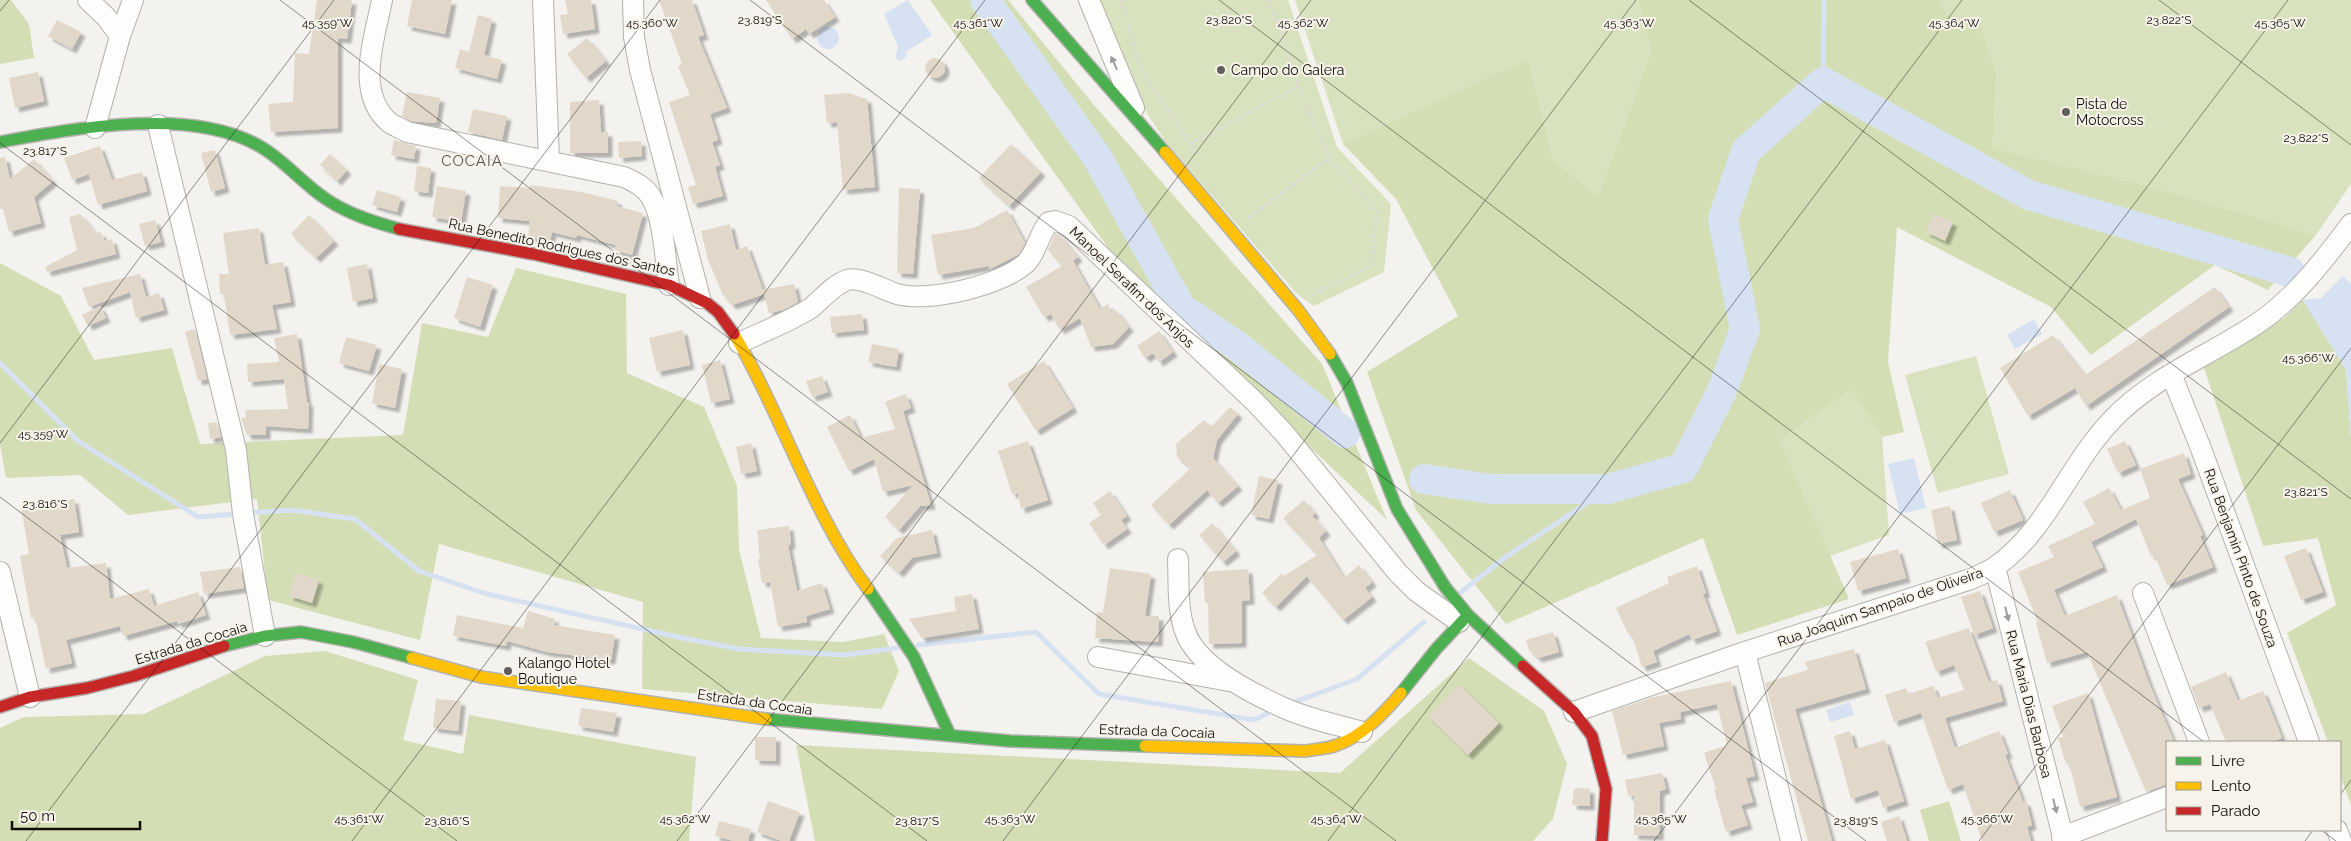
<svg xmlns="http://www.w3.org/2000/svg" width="2351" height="841" viewBox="0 0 2351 841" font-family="Raleway,sans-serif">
<defs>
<filter id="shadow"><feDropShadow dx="4.5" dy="4.5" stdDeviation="1" flood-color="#0004"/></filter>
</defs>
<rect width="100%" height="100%" fill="#f4f2ee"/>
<path fill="#d9e2be" d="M1098 0H1288L1337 147 1391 204 1384 272 1314 306 1297 294 1165 141 1124 78Z
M1295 0H1638L1651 52 1598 196 1553 159 1528 59 1343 144Z
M1939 0H2351V184L2316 235 2152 187 1993 148 1997 77 1947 15Z
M1976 356 2009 474 1938 493 1905 375Z
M1851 390 1882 437 1889 535 1830 556 1780 440Z"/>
<path fill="#d4deb5" d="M0 0H11L29 24 34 58 0 64Z
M930 0H1008L1094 105 1322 364 1387 520 1127 274Z
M1638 0H1939L1947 15 1981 29 1997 77 1993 148 2152 187 2316 235 2268 290 2215 265 2091 355 2051 307 1897 227 1888 362 1904 432 1882 437 1851 390 1780 440 1849 599 1737 635 1703 538 1506 624 1416 510 1367 372 1458 316 1396 199 1343 144 1528 59 1553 159 1598 196 1651 52Z
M0 263 61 296 94 360 172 348 200 444 403 435 422 323 488 337 516 268 626 294 627 373 704 407 737 486 739 549 761 638 843 642 884 634 899 671 882 709 642 689 643 602 439 544 420 640 268 600 257 499 128 515 80 475 6 478 0 444Z
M2303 300 2346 370 2351 438V805L2340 775V742H2328L2287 633 2336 605 2318 538 2263 546 2201 359 2283 319Z
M325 651 418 680 403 740 463 754 469 715 696 757 689 841H0V728L24 717 144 714 265 656Z
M1469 658 1544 711 1567 764 1553 819 1533 841H815L796 745 1340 773Z
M1949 801 1961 841H1929L1920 810Z"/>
<path fill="#d6e2f2" d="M908 0 932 35 906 52 907 56 900 61 895 58 898 47 884 14Z
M817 38a11 11 0 1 1 22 0a11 11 0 1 1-22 0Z
M2343 276 2351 284V438L2346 370 2303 300 2321 298Z
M2034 319 2042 334 2015 349 2007 335Z
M1914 458 1926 508 1900 514 1888 464Z
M1850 702 1854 715 1830 722 1826 710Z"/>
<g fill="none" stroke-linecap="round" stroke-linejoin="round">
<path stroke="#d6e2f2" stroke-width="5" d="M1823 82 1824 0
M0 363 78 441 198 517 237 514
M248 513 292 510 355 519 419 571 487 594 678 637 739 649 845 655 897 648
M1461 592 1507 556 1608 489
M918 645 1036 632 1099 694 1254 720 1274 710
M1289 704 1357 679 1424 622"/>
<path stroke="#d6e2f2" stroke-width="30" d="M985 0 1097 157 1181 308 1237 346 1345 433
M1424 479 1491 489H1608L1683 468 1721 393 1745 329 1723 219 1746 151 1823 82 2029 195 2290 272"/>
</g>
<path fill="#e1d8ca" filter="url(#shadow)" d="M317 0H352L347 39 338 38V128L271 132 268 104 293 102 295 53 309 54Z
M412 0H452L445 34 407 26Z
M565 0H591L595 29 563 34 560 15 568 14Z
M659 0H692L704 35 698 37 727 108 710 114 718 140 712 142 720 165 715 167 723 196 693 204 688 187 696 185 669 102 690 95 678 66 682 64Z
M766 0H824L835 17 809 34 806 29 792 39Z
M478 15 492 19 484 55 502 60 497 79 455 68 460 49 469 52Z
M57 20 81 32 72 49 48 36Z
M587 38 606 61 586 78 567 54Z
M925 68a10 10 0 1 1 20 0a10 10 0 1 1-20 0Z
M38 72 44 101 15 108 9 78Z
M407 92 440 98 436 123 411 121 402 116Z
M848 93 867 99 875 187 843 190 837 122 827 123 824 95Z
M599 100 601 132H608V153H570V102Z
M473 109 507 116 502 140 468 132Z
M394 140 416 146 414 159 391 155Z
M641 141 642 156 619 158 618 142Z
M1011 144 1041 172 1009 206 979 178Z
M100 146 112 180 142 172 147 191 98 205 89 174 72 180 64 158Z
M215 150 225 188 211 192 201 153Z
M330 154 347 170 337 181 320 165Z
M5 157 10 179 34 159 53 181 34 197 41 223 9 232 3 209H0V158Z
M417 166 431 168 428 193 414 191Z
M530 185 582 192 618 201 616 206 643 213 632 255 615 250 616 245 577 235 576 238 552 232 550 241 528 237 530 221 498 218 500 186 530 188Z
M437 186 466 191 461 222 432 217Z
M899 188 920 189 913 274 897 273Z
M377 190 401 197 397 212 372 205Z
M1007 210 1025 243 1019 254 990 269 989 266 938 275 931 235 974 228Z
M80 214 97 234 101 232 104 241 112 239 116 254 47 272 45 267 77 250 69 217Z
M1934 214 1953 222 1945 241 1926 232Z
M309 215 334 241 316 258 291 234Z
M155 220 161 242 145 246 139 224Z
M730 224 736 250 747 246 763 290 794 284 798 302 783 310 769 313 764 294 732 305 723 295 708 260 701 231Z
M259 228 265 265 283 262 291 302 272 305 277 329 230 335 224 294H220L219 274H229L223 233Z
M1055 234 1060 235 1078 257 1073 261 1100 309 1108 304 1111 312 1116 310 1129 327 1113 344 1091 347 1080 318 1060 330 1051 314 1044 317 1026 287 1062 266 1048 250Z
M367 264 373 298 353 302 347 268Z
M140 274 146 297 159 293 164 310 136 318 130 292 89 307 82 288Z
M467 277 493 285 480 327 454 318Z
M2215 287 2229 307 2086 406 2075 388 2028 416 2000 368 2053 335 2085 375Z
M100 306 106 318 88 326 82 315Z
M862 314 864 330 832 333 830 317Z
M195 329 207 379 198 381 185 332Z
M683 330 690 365 657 372 649 338Z
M1159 331 1173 352 1159 362 1153 353 1145 358 1137 346Z
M297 334 307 402H309L308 429 266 426V435H247L241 418 246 417 245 410 288 409 284 379 248 382 247 364 279 362 274 338Z
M346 337 377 345 369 371 339 363Z
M872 344 899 349 896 367 868 362Z
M720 360 730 399 711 403 702 365Z
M1044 361 1073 408 1036 431 1007 384Z
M379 364 402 369 395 408 372 403Z
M822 376 828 392 812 397 806 381Z
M906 394 911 408 903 411 931 505 920 506 899 530 885 517 913 485 883 492 874 459 849 471 827 427 850 415 861 438 895 429 885 402Z
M1230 407 1238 414 1217 440 1213 458 1238 486 1218 503 1207 490 1169 525 1151 505 1191 468 1177 457 1176 444 1204 420 1211 427Z
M217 422 221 437 210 439 208 423Z
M1028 441 1048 500 1021 509 1018 493 1012 494 998 451Z
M2125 441 2136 465 2118 473 2107 449Z
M751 443 757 471 741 474 736 447Z
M2184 453 2191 474 2178 479 2203 535 2200 536 2213 567 2167 585 2154 554 2151 556 2136 519 2091 542 2103 567 2054 590 2065 616 2117 595 2149 683 2174 742H2167V784L2146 792 2087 652 2047 663 2036 623H2038L2018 572 2054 557 2048 546 2095 524 2083 502 2109 488 2121 510 2150 498 2140 469Z
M1259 476 1278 480 1269 519 1251 515Z
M2010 490 2023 520 1994 532 1981 503Z
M1110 491 1127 516 1121 520 1127 529 1104 545 1089 523 1101 515 1093 503Z
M74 499 79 532 60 535 67 568 106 563 110 599 149 589 154 606 198 592 206 615 178 624 177 621 123 636 120 626 66 640 72 663 46 669 35 617 31 618 20 556 29 554 21 507Z
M1304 500 1315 513 1312 516 1326 531 1319 538 1344 578 1359 565 1372 582 1365 588 1372 597 1343 620 1307 576 1276 607 1262 593 1282 573 1284 576 1317 555 1283 518Z
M1950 506 1957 540 1938 544 1931 510Z
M1212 523 1236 551 1223 562 1199 535Z
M789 526 791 544 788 545 797 591 822 583 830 609 806 616 807 622 778 627 770 582 762 583 758 559H760L757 530Z
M932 530 937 553 912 558 899 573 880 556 897 538Z
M2306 548 2323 592 2301 600 2284 556Z
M1898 549 1906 578 1858 591 1850 562Z
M1697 566 1706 593 1703 594 1717 631 1692 640 1689 634 1653 651 1657 662 1642 667 1631 633 1628 634 1616 608 1669 583 1667 577Z
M240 567 244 588 204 594 200 572Z
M1110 568 1151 574 1145 616H1159L1158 642 1095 638 1097 612 1103 613Z
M1248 569 1250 600 1242 601V643L1209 644 1208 603H1205L1203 572Z
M296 573 319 580 312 603 289 596Z
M1980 591 1993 628 1974 635 1961 597Z
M972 594 979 629 922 638 909 619 956 611 954 597Z
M528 611 555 619 554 625 615 635 611 660 547 652 507 641 506 646 453 636 457 615 523 628Z
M1969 628 1989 682 1997 680 2003 701 1945 718 1955 748 1999 731 2008 754 2005 755 2023 802 2026 801 2032 825 2027 827 2031 841H1982L1963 784 1948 790 1921 713 1894 722 1885 695 1906 688 1908 694 1933 686 1938 698 1964 690 1954 665 1936 672 1925 642Z
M1553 632 1559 652 1538 658 1529 650 1526 640Z
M1854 649 1866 689 1795 709 1832 841H1808L1765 683 1808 670 1805 662Z
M2226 672 2238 701 2263 691 2282 738 2271 742H2226L2210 704 2199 708 2191 687Z
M1731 681 1755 776 1746 778 1753 802 1741 805 1748 825 1726 832 1714 790 1716 789 1704 753 1727 745 1717 704 1680 712 1681 719 1659 723 1664 746 1623 755 1612 711 1654 697Z
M1459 684 1499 723 1468 755 1428 716Z
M2088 693 2117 797 2080 807 2069 763 2066 764 2058 738 2063 737 2052 706Z
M436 699 461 701 458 731 433 728Z
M581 708 617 713 613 732 578 726Z
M1850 731 1855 749 1885 740 1904 801 1883 808 1878 790 1851 799 1834 736Z
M755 737H776V761L755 760Z
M1662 773 1666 789 1660 791 1659 836 1634 835V795L1628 796 1625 780Z
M1580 788 1590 789V806L1572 805 1574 789Z
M768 801 800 812 789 841H782L757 832Z
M1899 816 1907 841H1887L1881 822Z
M719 821 751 829 748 841H734L715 836Z"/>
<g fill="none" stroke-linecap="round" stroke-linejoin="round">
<g stroke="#b3b2ae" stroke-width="22">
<path id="street" d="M88 0 106 17 120 36
M382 0C375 37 354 94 390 123 395 126 402 129 407 132L624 177C635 182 645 187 651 197 664 218 665 260 669 285
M543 0 549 161
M633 0 634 37 640 70 700 298
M1089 0 1134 108
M158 125 236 450 243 514 265 636
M95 128 120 36 133 0
M739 343C762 332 789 322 811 308 822 299 833 285 847 280 860 276 884 290 897 294 928 303 1004 285 1027 262 1037 251 1039 234 1049 222L1055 221 1069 226 1255 402 1284 433 1398 573 1416 591 1459 622
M2171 374 2200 446 2309 742
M1178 559C1179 583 1177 609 1185 631 1196 665 1251 693 1282 707 1307 719 1335 724 1362 732
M1995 567 2064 841
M0 572 30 697
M2143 593 2199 742
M1745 652 1791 841
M1098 657 1229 681
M1574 712 1745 652 1971 579C1979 575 1988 572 1995 567 2046 532 2068 467 2110 422 2150 378 2209 356 2258 323 2294 299 2325 259 2351 224
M2337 830 2341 841
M2062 837 2167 797"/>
</g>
<g stroke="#b3b2ae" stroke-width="14">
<path id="fast" d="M1032 0 1165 152
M0 142C75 128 193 106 261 147 285 161 303 184 326 199 348 214 374 222 399 229
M1330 354 1347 383 1397 509 1445 587 1468 615 1523 666
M868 589 914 657 950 735
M224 646 265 636 301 632 353 642 412 658
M1401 693 1437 648 1468 615
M766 719 1010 741 1145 746"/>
</g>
<g stroke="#b3b2ae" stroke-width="14">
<path id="slow" d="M1165 152 1299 311 1330 354
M734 334C783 417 811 512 868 589
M412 658 481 677 766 719
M1145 746 1306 751C1316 749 1327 749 1337 745 1363 736 1384 713 1401 693"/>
</g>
<g stroke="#b3b2ae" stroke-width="14">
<path id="jam" d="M399 229 533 254 669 285 707 303 718 312 734 334
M1523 666 1574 712 1592 736 1606 789 1602 841
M0 707 30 697 87 688 134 676 224 646"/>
</g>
<path stroke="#dedddb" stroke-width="3" stroke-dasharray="2.5 2.5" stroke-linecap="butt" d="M1121 0 1137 59 1148 81 1196 153
M1269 0 1298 86 1329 158 1377 211 1371 266 1312 295
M1191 144 1298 86
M1249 218 1329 158"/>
<use href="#street" stroke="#fdfdfc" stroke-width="20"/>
<use href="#fast" stroke="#4caf50" stroke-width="11"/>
<use href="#slow" stroke="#ffc107" stroke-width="11"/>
<use href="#jam" stroke="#c62828" stroke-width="11"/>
</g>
<defs><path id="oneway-solid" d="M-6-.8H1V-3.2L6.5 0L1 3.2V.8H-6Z" transform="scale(1.25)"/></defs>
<g fill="#9e9d9c">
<use href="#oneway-solid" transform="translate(1114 63) rotate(-114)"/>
<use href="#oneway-solid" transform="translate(2007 614) rotate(76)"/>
<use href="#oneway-solid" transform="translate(2055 806) rotate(76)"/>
</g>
<path fill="none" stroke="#0f0e0b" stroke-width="1" stroke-opacity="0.45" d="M280 0 1396 841M750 0 1866 841M1219 0 2204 742M1689 0 2351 499M2159 0 2351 145M0 11 9 0M0 143 927 841M0 443 334 0M0 497 457 841M2340 795 2351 780M2321 830 2336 841M26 841 660 0M352 841 985 0M677 841 1311 0M1003 841 1636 0M1328 841 1962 0M1654 841 2288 0M1979 841 2351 348M2305 841 2313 830"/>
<g fill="#5f5e5a" stroke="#f8f3ea" stroke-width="2">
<circle cx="1221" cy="70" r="5"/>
<circle cx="2066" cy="112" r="5"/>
<circle cx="508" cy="671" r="5"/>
</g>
<g text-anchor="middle" stroke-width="4" stroke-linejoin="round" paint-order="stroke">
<g font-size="14" fill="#0f0e0b" stroke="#f8f3ea" text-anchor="start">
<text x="1231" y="75">Campo do Galera</text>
<text x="2076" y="109">Pista de<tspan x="2076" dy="16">Motocross</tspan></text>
<text x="518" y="668">Kalango Hotel<tspan x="518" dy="16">Boutique</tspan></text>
</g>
<g font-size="14" fill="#0f0e0b" stroke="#f8f3ea">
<text transform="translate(562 247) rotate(12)" y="5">Rua Benedito Rodrigues dos Santos</text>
<text transform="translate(1132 287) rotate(44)" y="5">Manoel Serafim dos Anjos</text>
<text transform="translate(2241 558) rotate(70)" y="5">Rua Benjamin Pinto de Souza</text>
<text transform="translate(1880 607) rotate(-19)" y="5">Rua Joaquim Sampaio de Oliveira</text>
<text transform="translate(191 643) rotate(-17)" y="5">Estrada da Cocaia</text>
<text transform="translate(755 702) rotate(8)" y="5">Estrada da Cocaia</text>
<text transform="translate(2029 704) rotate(76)" y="5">Rua Maria Dias Barbosa</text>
<text transform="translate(1157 731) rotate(2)" y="5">Estrada da Cocaia</text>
</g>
<g font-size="15" letter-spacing="1" fill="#56514a" stroke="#f8f3ea">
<text x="472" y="166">COCAIA</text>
</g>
</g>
<g font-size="12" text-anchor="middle" fill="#0f0e0b" stroke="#f8f3ea" stroke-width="4" stroke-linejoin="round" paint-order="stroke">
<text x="2169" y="24">23.822°S</text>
<text x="760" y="24">23.819°S</text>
<text x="1229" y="24">23.820°S</text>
<text x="327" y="27">45.359°W</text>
<text x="652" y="27">45.360°W</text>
<text x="978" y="27">45.361°W</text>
<text x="1303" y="27">45.362°W</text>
<text x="1629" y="27">45.363°W</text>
<text x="1954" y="27">45.364°W</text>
<text x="2280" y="27">45.365°W</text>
<text x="2306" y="142">23.822°S</text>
<text x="45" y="155">23.817°S</text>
<text x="2308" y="362">45.366°W</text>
<text x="43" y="438">45.359°W</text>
<text x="2306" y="496">23.821°S</text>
<text x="45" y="508">23.816°S</text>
<text x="359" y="823">45.361°W</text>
<text x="685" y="823">45.362°W</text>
<text x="1010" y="823">45.363°W</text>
<text x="1336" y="823">45.364°W</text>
<text x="1661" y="823">45.365°W</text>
<text x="1987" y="823">45.366°W</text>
<text x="447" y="825">23.816°S</text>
<text x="917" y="825">23.817°S</text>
<text x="1856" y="825">23.819°S</text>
</g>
<rect x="2166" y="741" width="175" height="90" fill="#f8f3ea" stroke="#9b9791"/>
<rect x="2176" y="757" width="25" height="8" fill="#4caf50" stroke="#9b9791"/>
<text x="2211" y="766" font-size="15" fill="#0f0e0b">Livre</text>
<rect x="2176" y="782" width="25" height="8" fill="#ffc107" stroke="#9b9791"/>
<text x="2211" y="791" font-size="15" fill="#0f0e0b">Lento</text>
<rect x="2176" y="807" width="25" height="8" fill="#c62828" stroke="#9b9791"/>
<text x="2211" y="816" font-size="15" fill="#0f0e0b">Parado</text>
<path d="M12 821v8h128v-8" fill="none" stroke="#0f0e0b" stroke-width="2.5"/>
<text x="20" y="821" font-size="15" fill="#0f0e0b" stroke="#f8f3ea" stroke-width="4" paint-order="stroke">50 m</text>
</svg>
